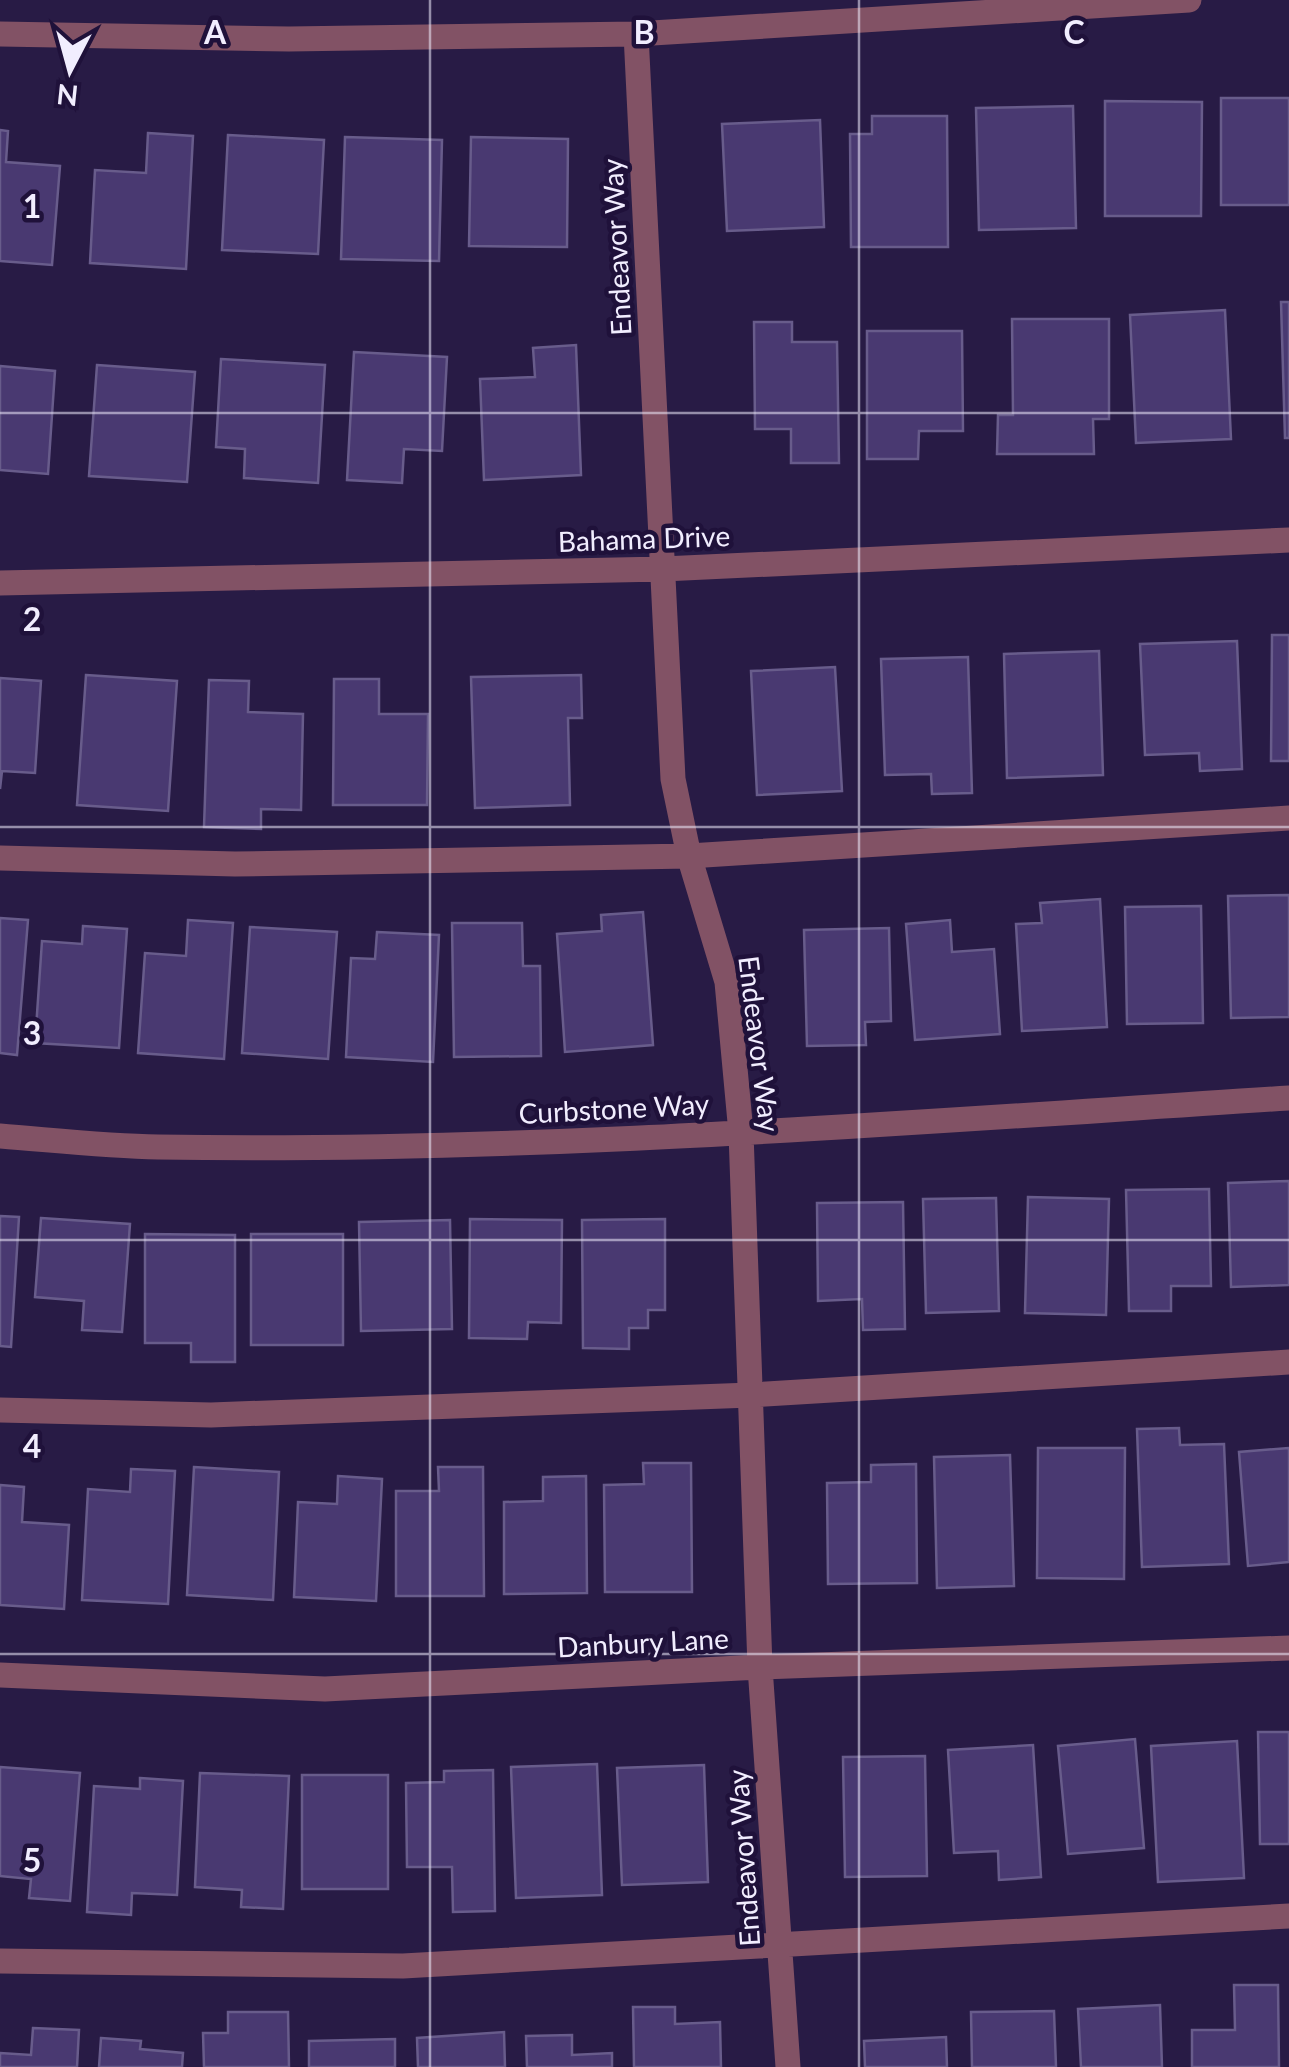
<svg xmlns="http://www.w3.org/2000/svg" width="1289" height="2067" viewBox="0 0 1289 2067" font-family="Lato,sans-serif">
<rect width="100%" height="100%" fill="#281b45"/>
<path fill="#493971" stroke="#685c8b" stroke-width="2.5" d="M1221 98H1289V205H1221Z
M1105 101 1202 102 1201 216H1105Z
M1073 106 1076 228 979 230 976 108Z
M872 116H947L948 247H851L850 134H872Z
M820 120 824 227 727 231 722 124Z
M0 130 8 131 6 162 60 166 52 265 0 261Z
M148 133 193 136 186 269 90 263 95 170 146 173Z
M228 135 324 140 318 254 222 250Z
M345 137 442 140 439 261 341 259Z
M471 137 568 139 567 247 469 246Z
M1281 302H1289V438H1285Z
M1225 310 1231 439 1136 443 1130 315Z
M1012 319H1109V419H1093L1094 454H997L998 415H1013Z
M754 322H792V342H837L839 463H791V429H755Z
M867 331H962L963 431H919L918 459H867Z
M576 345 581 475 484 480 480 379 535 377 533 348Z
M354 352 447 357 442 451 404 449 402 483 347 480Z
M221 359 325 365 318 483 244 478 245 449 216 447Z
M97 365 195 372 187 482 89 476Z
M0 366 55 371 48 474 0 470Z
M1272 635H1289V761H1271Z
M1237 641 1242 769 1200 771 1199 753 1145 755 1140 644Z
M1099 651 1103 775 1007 778 1004 654Z
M968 657 972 793 932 794 931 774 885 775 881 659Z
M835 667 842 791 757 795 751 671Z
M86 675 177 681 168 811 77 805Z
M581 675 582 718H568L570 805 475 808 471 677Z
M0 678 41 681 35 773 2 771 0 789Z
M334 679H379V714H428L427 805H333Z
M209 680 249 681 248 712 303 714 301 810 261 809V829L204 827Z
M1289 895V1017L1231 1018 1228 896Z
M1100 899 1107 1027 1022 1031 1016 924 1042 923 1040 903Z
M1201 906 1203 1023 1127 1024 1125 907Z
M643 912 653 1045 565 1052 557 934 602 931 601 915Z
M0 918 28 920 17 1055 0 1053Z
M188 920 233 923 224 1059 138 1053 145 953 186 956Z
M950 920 952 952 994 949 1000 1034 915 1040 906 924Z
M452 923H522L523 966H540L541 1056 454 1057Z
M83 926 127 929 119 1048 35 1043 42 941 82 944Z
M250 927 337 932 328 1059 242 1053Z
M889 928 891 1021 865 1022 866 1045 807 1046 804 930Z
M377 932 439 935 433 1062 346 1057 351 958 375 959Z
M1289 1181V1285L1231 1287 1228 1183Z
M1209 1189 1211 1286H1171V1311H1129L1126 1190Z
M1028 1197 1109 1199 1106 1315 1025 1313Z
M996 1198 999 1311 926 1313 923 1199Z
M903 1202 905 1329 863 1330 862 1299 818 1301 817 1203Z
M0 1216 19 1217 11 1347 0 1346Z
M41 1218 130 1224 122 1332 82 1330 84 1301 35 1297Z
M470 1219 562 1220 561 1323 528 1322 527 1339 469 1338Z
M665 1219V1310H648V1328H629V1349L583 1348 582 1220Z
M450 1220 452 1329 361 1331 359 1222Z
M145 1234 235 1235V1362H191V1343H145Z
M251 1234H343V1345H251Z
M1179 1428 1180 1445 1224 1444 1229 1564 1142 1567 1137 1429Z
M1038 1448H1125L1124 1579 1037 1578Z
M1289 1448V1562L1248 1566 1239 1452Z
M1010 1455 1014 1586 937 1588 934 1457Z
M643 1463H691L692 1592H605L604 1485 644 1484Z
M916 1464 917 1583 828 1584 827 1483 871 1482V1465Z
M194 1467 279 1472 273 1600 187 1595Z
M438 1467H483L484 1596H396V1491H439Z
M131 1469 175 1471 168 1604 82 1600 88 1489 130 1492Z
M338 1476 382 1479 376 1601 294 1597 298 1502 337 1504Z
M586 1476 587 1593 504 1594V1502L543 1501V1477Z
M0 1485 24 1487 22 1522 69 1525 64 1609 0 1605Z
M1258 1732H1289V1844H1260Z
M1135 1739 1144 1848 1068 1854 1058 1746Z
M1237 1741 1244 1878 1158 1882 1151 1746Z
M1033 1745 1041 1877 999 1880 998 1851 954 1853 948 1750Z
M925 1756 927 1876 845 1877 843 1757Z
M597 1764 602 1895 516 1898 511 1767Z
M704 1765 708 1882 622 1885 617 1768Z
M0 1767 80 1773 70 1901 29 1898 31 1879 0 1876Z
M493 1770 495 1911 453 1912 452 1867H407L406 1783 444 1782V1771Z
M200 1773 289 1776 283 1909 241 1907 242 1890 195 1887Z
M302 1775H388V1889H302Z
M140 1778 183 1781 177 1895 132 1893 131 1915 87 1912 94 1786 140 1789Z
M1234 1985H1278L1279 2067H1192V2030H1235Z
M1160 2005 1162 2067H1081L1078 2009Z
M633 2007H675V2024L720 2022 721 2067H634Z
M1054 2011 1056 2067H972L971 2012Z
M228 2012H288L289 2067H204L203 2033H228Z
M33 2028 79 2030 77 2067H0V2053L31 2055Z
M504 2032 505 2067H418L417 2038Z
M572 2035V2055L612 2053V2067H527L526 2036Z
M946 2037 947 2067H865L864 2041Z
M101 2038 141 2041 140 2049 183 2053 182 2067H99Z
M395 2039V2067H309V2041Z"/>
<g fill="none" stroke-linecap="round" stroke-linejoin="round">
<path stroke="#825265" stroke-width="25" d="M0 34 289 39 636 34 1189 0
M636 34 673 779 689 856 727 982 741 1133 760 1667 788 2067
M0 583 663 569 1289 540
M0 858 235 864 689 856 1289 818
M0 1136C52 1140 106 1146 158 1147 536 1153 913 1122 1289 1098
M0 1410 211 1415 751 1395 1289 1362
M0 1675 325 1689 760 1667 1289 1648
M0 1961 403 1966 1289 1916"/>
</g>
<path fill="none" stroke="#f1edfe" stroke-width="2.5" stroke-opacity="0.55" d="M430 0V2067M859 0V2067M0 413H1289M0 827H1289M0 1240H1289M0 1654H1289"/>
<g text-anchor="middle" stroke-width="9" stroke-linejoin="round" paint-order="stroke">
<g font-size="28" fill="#f1edfe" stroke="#1f113a">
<text transform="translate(617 247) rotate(-93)" y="10">Endeavor Way</text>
<text transform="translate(644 539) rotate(-2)" y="10">Bahama Drive</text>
<text transform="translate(759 1044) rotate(83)" y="10">Endeavor Way</text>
<text transform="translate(614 1109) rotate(-3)" y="10">Curbstone Way</text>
<text transform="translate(643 1643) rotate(-3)" y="10">Danbury Lane</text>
<text transform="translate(744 1858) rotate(-94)" y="10">Endeavor Way</text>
</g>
</g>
<g font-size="32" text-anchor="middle" font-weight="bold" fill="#f1edfe" stroke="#1f113a" stroke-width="9" stroke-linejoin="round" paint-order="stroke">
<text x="215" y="44">A</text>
<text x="644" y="44">B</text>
<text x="1074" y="44">C</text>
<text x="32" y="218">1</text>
<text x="32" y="631">2</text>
<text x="32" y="1045">3</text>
<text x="32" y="1458">4</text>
<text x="32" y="1872">5</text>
</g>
<g transform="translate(70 70) rotate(186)" stroke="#1f113a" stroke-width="8" paint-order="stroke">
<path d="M0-8L18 38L0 25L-18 38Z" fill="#f1edfe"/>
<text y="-15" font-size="28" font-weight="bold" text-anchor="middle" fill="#f1edfe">N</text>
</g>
</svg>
